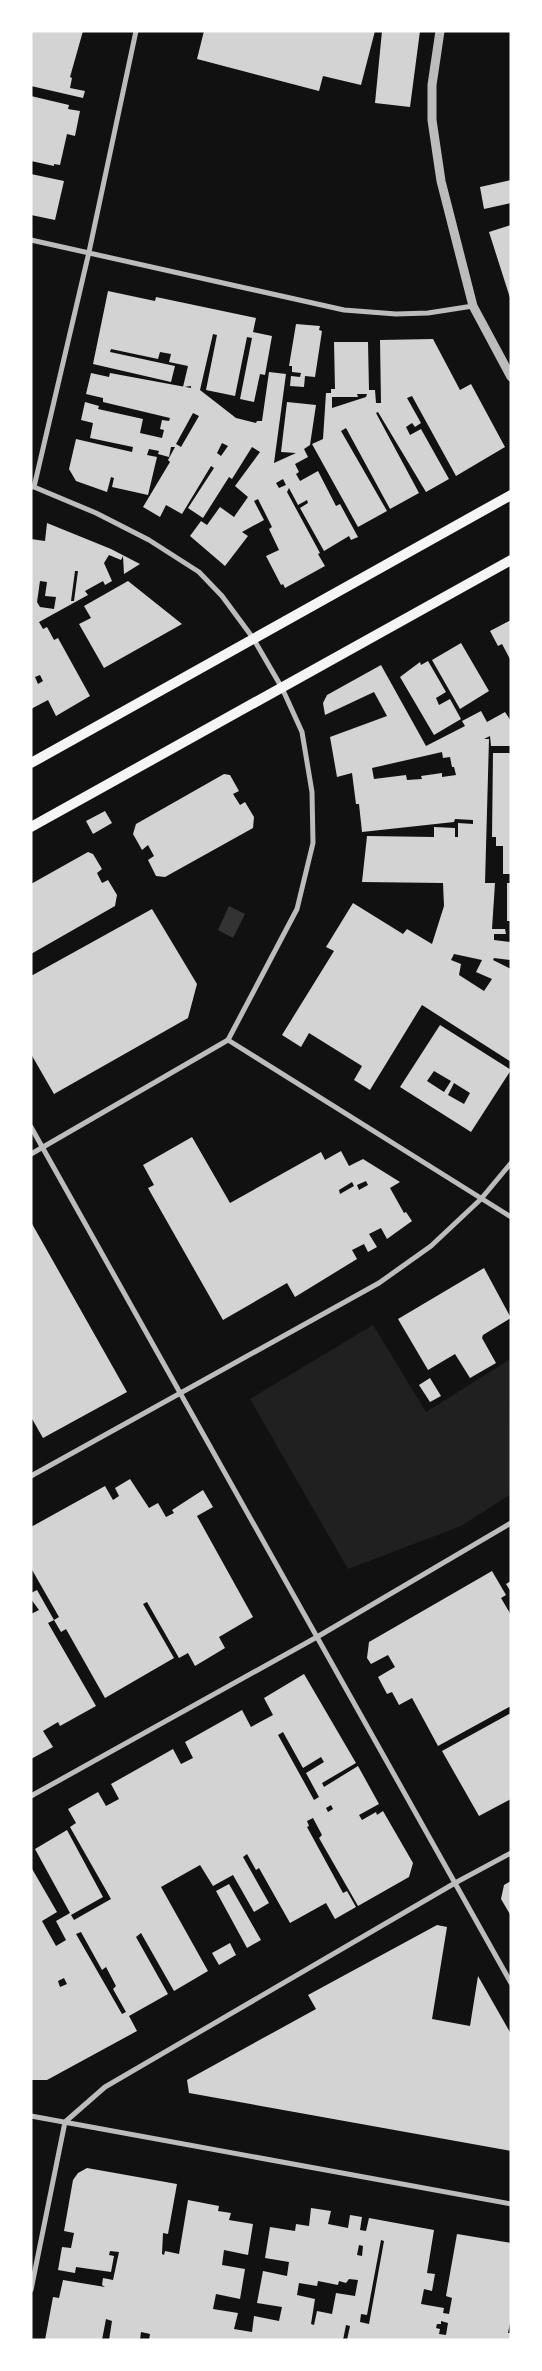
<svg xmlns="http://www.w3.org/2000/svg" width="542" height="2371" viewBox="0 0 542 2371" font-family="'Archivo Narrow',sans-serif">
<rect width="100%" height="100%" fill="#111"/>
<path fill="#202020" d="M373 1325 426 1412 509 1360 511 1494 461 1526 348 1569 250 1399Z"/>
<path fill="#333" d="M229 906 245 914 233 938 218 930Z"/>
<path fill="#d3d3d3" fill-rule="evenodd" d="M31 31H83L70 77 72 78 70 88 85 91 83 98 31 86Z
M204 31H375L361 85 323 76 319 91 197 59Z
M382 31H420L410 107 375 103Z
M31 96 69 105 68 109 80 111 75 136 67 134 60 165 54 164V166L31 161Z
M31 174 64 181 55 220 31 215Z
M511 180V203L484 209 480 187Z
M511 225V301L489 232Z
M108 291 155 301 156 297 256 318 253 332 272 336 265 375 260 374 254 402 240 399 252 338 247 337 235 396 206 390 217 335 213 334 200 390 236 418 256 423 257 421H262L269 372 286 374 274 463 296 453 281 452 287 402 316 405 310 445 304 449 308 457 295 464 299 472 296 474 300 481 318 471 336 506 340 504 358 537 351 540 349 536 324 551 300 508 308 503 307 500 298 505 289 488 287 492 320 553 318 554 325 566 285 588 283 584 281 585 266 556 279 550 269 529 272 527 258 499 254 501 264 520 242 532 248 536 225 566 190 536 201 521 207 525 220 507 234 517 248 497 235 486 260 452 252 447 232 479 229 477 203 518 188 508 214 468 211 466 182 514 166 505 160 517 143 507 170 462 168 460 175 447H171L169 457 158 454 159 451 149 449 147 455 157 457 148 495 112 487 114 478 111 477 107 492 76 481 69 469 76 439 132 452 133 447 90 438 93 423 81 420 85 402 99 406 98 409 143 419 140 433 162 438 164 430 160 429 162 420 169 421 170 418 103 402V398L86 394 91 373 109 377 110 373 191 388V386L183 387 188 366 169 362 171 354 160 352 158 359 111 349 110 352 175 366 171 382 93 364ZM193 413 199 416 181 447 176 444ZM222 443 228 446 221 456 217 453ZM283 479 286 485 279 488 276 483Z
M296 324 320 326 319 330 322 331 315 377 305 376 304 387 290 386 291 376 300 377 301 373 292 372V366H289Z
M433 339 460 390 471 384 505 447 456 476 412 396 407 398 421 423 415 427 412 423 406 427 410 435 421 429 449 479 426 492 378 412 376 413 419 493 390 509 346 428 341 431 387 511 358 527 312 444 323 439 326 393H331V389H335L334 342H368L369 390H375L376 403H381L380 340ZM357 394H367L366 397 332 408V397H358Z
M47 523 111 549 140 564 124 574 123 556 121 560 109 555 104 563 112 581 105 585 103 581 85 591 88 595 39 622 43 629 47 627 54 640 58 638 90 696 56 716 48 700 31 709V539L45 541ZM75 571H78L74 601H71ZM40 581 47 582 45 596 56 597 54 609 40 607 37 602ZM40 675 43 681 38 684 35 677Z
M128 581 182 624 104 668 79 624 91 618 84 606Z
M511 620V661L502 644 498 646 490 631Z
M461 643 489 691 460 709 432 660Z
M428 661 446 692 436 698 439 705 450 699 461 719 434 735 400 677 420 662 421 665Z
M381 665 426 746 465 726 462 721 481 711 487 722 505 712 511 721V746H491L490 736 484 739H489L485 883H495L492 929H505L506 934H494V940L511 942V960L494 958 493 960 511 969V1062L422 1005 370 1090 354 1080 362 1066 309 1033 301 1047 282 1035 334 951 326 947 353 903 403 934 407 929 432 944 444 906 443 883 362 882 367 836 434 837V827L455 828V837H458V823L473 824V820L455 819 454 822 362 832 359 804H356L352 773 337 777 330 737 387 716 374 692 325 715 323 703 327 695ZM442 752 443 758 450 757 452 767H454L456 775 442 777V773L421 776 422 779 407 780 406 775 374 779 372 768ZM454 954 482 960 476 972 492 979 484 991 459 975 461 964 451 960Z
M493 753H511V874H503V846H496V837H492Z
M224 774 230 775 239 791 233 794 240 805 245 802 254 817 253 828 165 877 156 876 148 860 154 856 148 845 142 850 133 834 136 824Z
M105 811 112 823 93 834 86 821Z
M88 852 93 854 102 869 97 873 102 883 108 880 117 895 115 906 31 954V884Z
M507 883H511V921H507Z
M152 909 197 984 188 1018 54 1094 31 1054V976Z
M440 1025 511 1070 471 1132 400 1087ZM434 1071 451 1081 444 1092 427 1081ZM454 1083 470 1093 464 1104 448 1095Z
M192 1137 230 1203 321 1152 325 1160 341 1151 349 1166 363 1159 400 1182 390 1188 404 1213 406 1212 412 1221 387 1239 381 1228 369 1234 377 1247 368 1252 364 1244 352 1250 357 1259 295 1297 287 1283 223 1320 148 1188 154 1185 143 1165ZM366 1181 368 1185 359 1190 357 1185ZM352 1182 354 1186 340 1194 339 1190Z
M31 1222 127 1392 43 1438 31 1417Z
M484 1268 511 1318 483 1335 482 1338 496 1363 470 1378 455 1354 428 1370 398 1319Z
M430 1378 441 1396 430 1402 419 1385Z
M130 1479 149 1508 158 1503 166 1517 174 1513 172 1510 203 1490 213 1507 197 1516 253 1617 219 1637 225 1648 195 1666 188 1653 179 1658 147 1602 143 1604 174 1658 105 1698 66 1629 61 1632 54 1620 59 1617 31 1568V1527L105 1486 113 1500 119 1496 115 1488Z
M492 1571 506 1595 501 1598 511 1615V1706L438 1746 412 1698 399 1705 392 1692 387 1694 378 1677 395 1667 388 1655 371 1664 367 1658 369 1642Z
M511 1581V1592L506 1584Z
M37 1590 54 1620 48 1623 96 1706 60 1726 58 1722 43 1731 53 1747 31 1759V1614L39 1610 31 1599V1593Z
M304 1674 356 1763 322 1783 324 1787 358 1766 379 1804 359 1815 362 1820 376 1812 377 1815 383 1811 413 1863 409 1877 358 1906 319 1838 322 1835 313 1818 307 1821 309 1826 307 1827 343 1893 347 1891 356 1907 335 1919 326 1903 290 1923 259 1868 256 1870 247 1854 243 1857 269 1903 254 1912 233 1875 213 1886 200 1865 161 1887 208 1971 174 1991 141 1933 136 1937 168 1994 129 2016 137 2031 47 2080H31V1867L57 1912 42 1921 56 1946 66 1940 56 1921 70 1913 35 1849 67 1830 103 1897 71 1915 74 1920 111 1899 70 1827 76 1823 68 1809 98 1792 106 1806 119 1799 111 1784 173 1749 181 1764 193 1758 185 1742 242 1710 251 1727 273 1715 264 1698ZM283 1732 303 1768 321 1757 324 1762 306 1773 319 1797 314 1800 278 1735ZM331 1805 333 1809 328 1812 326 1808ZM81 1932 102 1970 106 1967 116 1986 113 1989 126 2012 122 2014 76 1934ZM64 1978 67 1984 60 1987 58 1981Z
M511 1713V1799L479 1816 442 1751Z
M511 1881V1916L501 1899 504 1885Z
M229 1884 261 1940 247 1948 216 1891Z
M437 1925 447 1927 432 2019 470 2026 478 1976 511 2034V2151L189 2093 187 2080 316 2009 308 1995Z
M230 1943 236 1955 219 1965 212 1953Z
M87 2168 177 2184 168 2234 163 2233 162 2254 164 2255 165 2251 179 2254 188 2200 219 2206 218 2211 231 2213 229 2220 253 2224 248 2255 224 2250 222 2265 245 2269 240 2299 216 2294 213 2309 238 2313 234 2329 252 2332 254 2316 279 2321 282 2307 257 2303 263 2271 287 2276 289 2262 265 2258 270 2227 295 2231 296 2224 309 2226 311 2208 331 2211 328 2224 348 2228 350 2215 362 2217 360 2230 366 2231 369 2218 434 2230 427 2273 435 2274 432 2291 424 2289 421 2304 444 2308 443 2313 449 2314 452 2298 446 2296 457 2234 511 2243V2318L508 2333H511V2340H347L350 2326 346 2325 343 2340H149L150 2334 141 2332 140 2340H109L112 2321 106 2319 102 2340H45L53 2297 59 2298 63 2280 105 2287 102 2285 103 2278 113 2280 119 2252 110 2251 109 2255 114 2256 111 2272 76 2267 75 2273 58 2270 62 2247 71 2248 74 2233 64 2231 73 2180 78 2173ZM381 2240 384 2241 369 2324 360 2322 361 2314 367 2315ZM359 2245 363 2246 362 2256 357 2255ZM349 2279 358 2280 355 2296 336 2293 332 2314 317 2311 314 2325 311 2324 315 2299 297 2295 299 2283 317 2286 318 2281 338 2285 339 2281 346 2283ZM441 2321 448 2323 446 2335 439 2334 440 2329 436 2328 437 2324H441Z"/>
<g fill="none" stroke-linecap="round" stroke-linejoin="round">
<path stroke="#bcbcbc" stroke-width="5" d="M31 240 344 310 396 314 428 313 473 306
M31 487H34L96 513 149 540 199 572 222 596 253 638 282 688 302 732 312 792 313 843 297 909 228 1040 31 1154
M34 487 89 252 136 31
M228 1040 511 1217
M31 1127 511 1983
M31 1476 379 1283 431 1246 481 1199 511 1163
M31 1796 317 1637 511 1523
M31 2116 511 2204
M65 2122 105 2087 455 1883 511 1853
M31 2290 65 2122"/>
<path stroke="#bcbcbc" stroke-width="9" d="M440 31 432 85V120L441 181 473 306 511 377"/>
<path stroke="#f5f5f5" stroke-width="10" d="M31 763 511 495
M31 827 511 560"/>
</g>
<rect width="542" height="2371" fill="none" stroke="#ffffff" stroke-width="65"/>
</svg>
